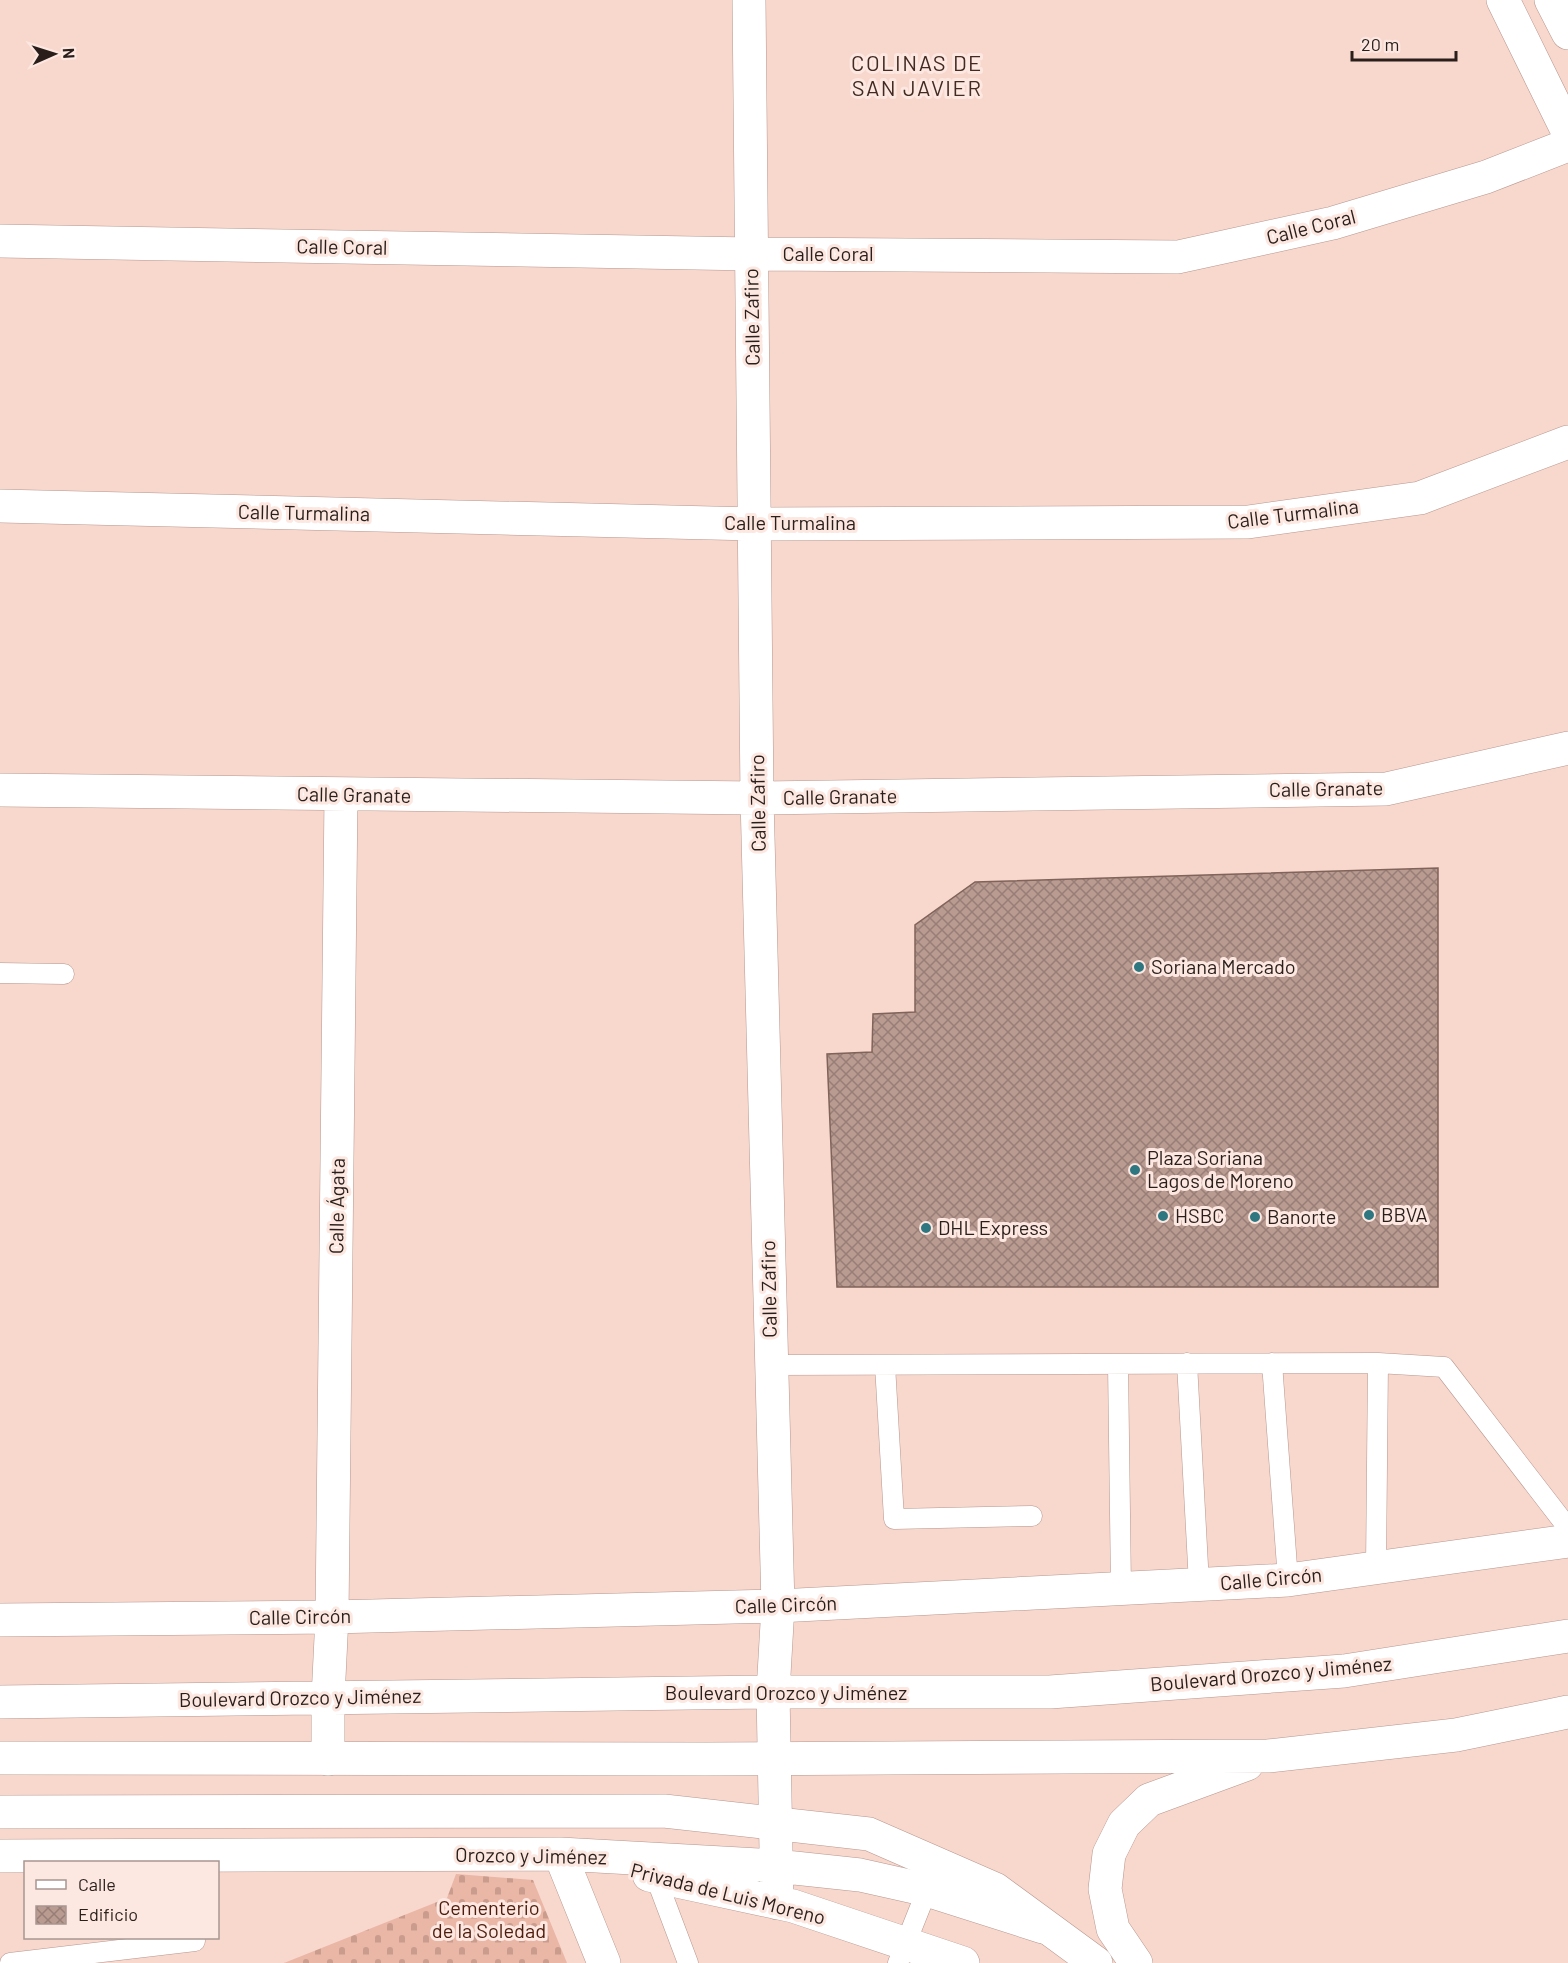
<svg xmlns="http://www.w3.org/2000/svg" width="1568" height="1963" viewBox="0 0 1568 1963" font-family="Barlow,sans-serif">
<defs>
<pattern id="cemetery-stones" width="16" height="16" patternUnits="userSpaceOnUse" patternTransform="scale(1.5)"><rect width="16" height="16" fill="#eab6a6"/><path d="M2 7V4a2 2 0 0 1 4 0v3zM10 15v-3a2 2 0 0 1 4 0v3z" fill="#c99c8e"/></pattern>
<pattern id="building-cross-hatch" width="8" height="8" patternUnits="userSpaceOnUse" patternTransform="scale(1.5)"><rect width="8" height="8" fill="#ba9b91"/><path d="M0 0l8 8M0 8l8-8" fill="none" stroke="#977e76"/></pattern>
</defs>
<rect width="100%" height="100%" fill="#f8d7cd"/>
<path fill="url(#cemetery-stones)" d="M456 1874 533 1880 567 1963H284L447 1898Z"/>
<path fill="url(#building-cross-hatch)" stroke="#80635a" stroke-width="1.5" d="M1438 868V1287H837L827 1054 872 1052 873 1014 915 1012V925L975 882Z"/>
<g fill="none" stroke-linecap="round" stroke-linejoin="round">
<g stroke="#b6978e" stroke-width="21">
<path id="lane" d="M0 973 64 974
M1187 1363 1199 1584
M1272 1363 1288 1580
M1118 1364 1121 1588
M771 1365 1378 1363 1444 1367 1568 1528
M885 1365 894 1519 1032 1516
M1376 1567 1378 1363
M653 1870 688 1963
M10 1963 195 1941
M898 1963 927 1890"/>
</g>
<g stroke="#b6978e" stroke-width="34">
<path id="street" d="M749 0 757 798 778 1606 773 1692 777 1903
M1503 0 1568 132
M1551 0 1568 33
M0 241 752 254 1178 257 1333 223 1486 177 1568 145
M0 506 754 524 1248 522 1420 498 1568 442
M0 790 757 798 1386 789 1568 748
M0 1620 332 1617 778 1606 1288 1580 1568 1541
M0 1702 773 1692H1050L1344 1671 1568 1636
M328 1759V1698L332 1617 341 795
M560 1854 604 1963
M0 1856 560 1854 776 1866 860 1875 927 1890 1043 1927
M649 1875 793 1906 963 1963"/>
</g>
<g stroke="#b6978e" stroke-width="34">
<path id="highway" d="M0 1758 707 1759 1268 1756 1456 1735 1568 1712
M0 1812 664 1811 869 1834 995 1889 1096 1963
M1136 1963 1113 1929 1105 1889 1109 1854 1124 1824 1149 1800 1247 1764"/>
</g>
<use href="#lane" stroke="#fff" stroke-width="20"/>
<use href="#street" stroke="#fff" stroke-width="33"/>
<use href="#highway" stroke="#fff" stroke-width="33"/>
</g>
<g fill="#2f7780" stroke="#fce7e1" stroke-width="2">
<circle cx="1139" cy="967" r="6"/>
<circle cx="1135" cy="1170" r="6"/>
<circle cx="1369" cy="1215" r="6"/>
<circle cx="1163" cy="1216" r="6"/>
<circle cx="1255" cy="1217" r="6"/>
<circle cx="926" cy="1228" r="6"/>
</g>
<g text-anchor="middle" stroke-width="6" stroke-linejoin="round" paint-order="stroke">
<g font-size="20" fill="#291e1a" stroke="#fce7e1">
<text transform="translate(1311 227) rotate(-14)" y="7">Calle Coral</text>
<text transform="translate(342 247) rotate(1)" y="7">Calle Coral</text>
<text x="828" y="261">Calle Coral</text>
<text transform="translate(752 317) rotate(-91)" y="7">Calle Zafiro</text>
<text transform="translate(304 513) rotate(1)" y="7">Calle Turmalina</text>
<text transform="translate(1293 514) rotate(-7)" y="7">Calle Turmalina</text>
<text x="790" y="530">Calle Turmalina</text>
<text transform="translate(1326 789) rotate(-1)" y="7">Calle Granate</text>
<text transform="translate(354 795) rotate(1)" y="7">Calle Granate</text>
<text transform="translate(840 797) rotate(-1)" y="7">Calle Granate</text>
<text transform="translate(758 803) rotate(-91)" y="7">Calle Zafiro</text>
<text transform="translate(337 1206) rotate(-89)" y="7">Calle Ágata</text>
<text transform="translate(769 1289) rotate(-91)" y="7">Calle Zafiro</text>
<text transform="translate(1271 1579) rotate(-5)" y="7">Calle Circón</text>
<text transform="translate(786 1605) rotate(-2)" y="7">Calle Circón</text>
<text transform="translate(300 1617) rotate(-1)" y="7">Calle Circón</text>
<text transform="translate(1271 1674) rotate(-5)" y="7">Boulevard Orozco y Jiménez</text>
<text x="786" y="1700">Boulevard Orozco y Jiménez</text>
<text transform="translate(300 1698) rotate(-1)" y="7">Boulevard Orozco y Jiménez</text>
<text transform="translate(531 1856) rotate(1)" y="7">Orozco y Jiménez</text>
<text transform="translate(728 1894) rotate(14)" y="7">Privada de Luis Moreno</text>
</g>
<g font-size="20" fill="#291e1a" stroke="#fce7e1" text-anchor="start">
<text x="1151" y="974">Soriana Mercado</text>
<text x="1147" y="1165">Plaza Soriana<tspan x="1147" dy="23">Lagos de Moreno</tspan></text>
<text x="1381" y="1222">BBVA</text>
<text x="1175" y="1223">HSBC</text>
<text x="1267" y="1224">Banorte</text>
<text x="938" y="1235">DHL Express</text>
</g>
<g font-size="20" fill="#4d1c0c" stroke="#fce7e1">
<text x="489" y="1915">Cementerio<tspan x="489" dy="23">de la Soledad</tspan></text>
</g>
<g font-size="22" letter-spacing="1.5" fill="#422a22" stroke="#fce7e1">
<text x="917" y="71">COLINAS DE<tspan x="917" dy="25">SAN JAVIER</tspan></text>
</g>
</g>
<rect x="24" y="1861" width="195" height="78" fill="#fce7e1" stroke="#a89791" stroke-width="1.5"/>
<rect x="36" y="1880" width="30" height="9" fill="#ffffff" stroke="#a89791" stroke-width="1.5"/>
<text x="78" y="1891" font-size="18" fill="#291e1a">Calle</text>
<rect x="36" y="1906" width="30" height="18" fill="url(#building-cross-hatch)" stroke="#a89791" stroke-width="1.5"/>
<text x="78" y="1921" font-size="18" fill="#291e1a">Edificio</text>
<g transform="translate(54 54) rotate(87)" stroke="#fce7e1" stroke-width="4.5" paint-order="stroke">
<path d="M0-4.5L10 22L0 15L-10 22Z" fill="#291e1a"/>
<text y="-9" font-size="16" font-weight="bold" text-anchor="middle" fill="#291e1a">N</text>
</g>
<path d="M1352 51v9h104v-9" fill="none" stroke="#291e1a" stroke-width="3"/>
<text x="1361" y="51" font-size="18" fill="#291e1a" stroke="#fce7e1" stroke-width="4.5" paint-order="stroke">20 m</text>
</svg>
